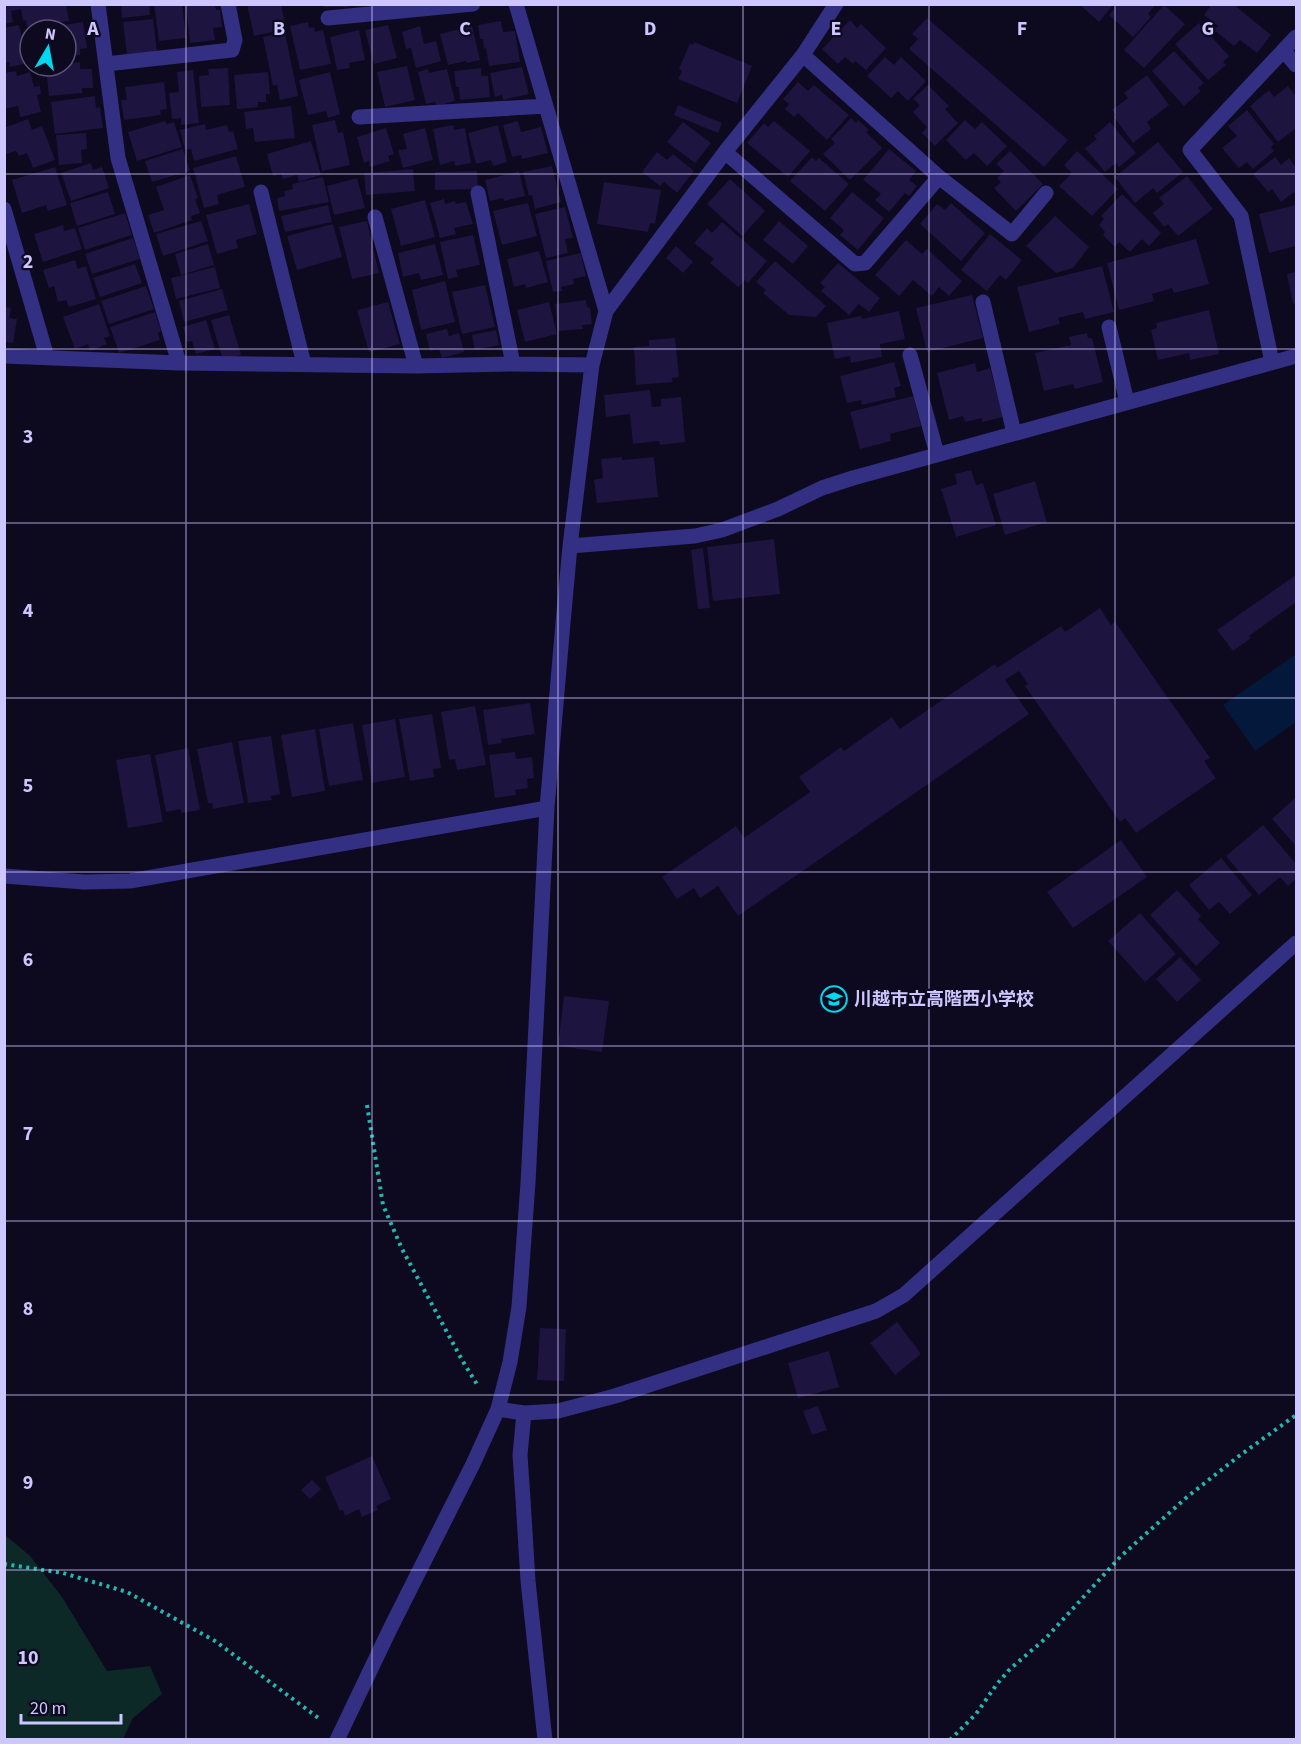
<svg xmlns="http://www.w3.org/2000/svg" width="1301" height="1744" viewBox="0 0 1301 1744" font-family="'Source Sans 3','Noto Sans JP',sans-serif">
<rect width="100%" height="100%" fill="#0d091e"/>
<path fill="#0c2827" d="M4 1534 30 1556 62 1597 107 1671 150 1666 162 1694 133 1718 123 1739H5Z"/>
<path fill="#04183c" d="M1296 654V722L1255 751 1223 705Z"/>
<path fill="#1d1440" d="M4 4H66L69 21 27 27 26 20 23 21 21 9 11 11 13 22 4 24Z
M121 4H149L150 15 122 18Z
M154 4H182L186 38 159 41Z
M186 4H215L216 10H220L222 27 213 28 215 40 190 43Z
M247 4H281L286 29 254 36Z
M1079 4H1114L1099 22Z
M1118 4H1156L1148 14 1151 17 1133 37 1109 15Z
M1212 4H1233L1271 35 1257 53 1240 40 1234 46 1214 30 1218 26 1204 15Z
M324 5H348V7H324Z
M1164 5 1185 24 1144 68 1124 50Z
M927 18 1068 140 1044 167 909 49 918 39 912 34Z
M153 19 157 52 127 55 123 22Z
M850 20 857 28 861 24 886 48 866 70 855 61 853 64 845 57 838 64 822 49Z
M501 21 503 32 515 31 520 62 489 66 486 48 484 49 483 39H480L478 25Z
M83 22 87 48 80 49V55L66 57V30H40V29Z
M308 22 309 28 314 27 315 32 323 30 331 64 300 70 290 26Z
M1199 23 1229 56 1223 62 1226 65 1208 80 1175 44Z
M19 25 28 63 10 67 9 62 4 63V28Z
M388 25 397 58 374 64 365 30Z
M420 26 424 44 436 41 441 61 416 68 411 48 406 49 402 32Z
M472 26 480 60 467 63 466 61 448 65 440 34Z
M359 30 365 60 349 63 350 68 337 70 330 37Z
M285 33 298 96 280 100 277 85 273 86 263 37Z
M694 42 752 66 737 103 678 79 682 71 679 69 690 43 693 45Z
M1174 51 1204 83 1198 88 1201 91 1184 106 1152 71Z
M885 57 894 65 901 57 926 81 908 101 898 91 891 98 867 76Z
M80 62V69H92L93 88H82V93L49 96 46 66H66V63Z
M407 66 415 100 385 107 377 72Z
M522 67 529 94 503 100 502 95 495 97 490 73Z
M228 68 230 105 201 107 199 76 209 75 208 69Z
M481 68V76H488L490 97 460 100 459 87H456L454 71Z
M428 69 429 73 447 69 455 101 436 106 435 102 426 104 418 72Z
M193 70 199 123 181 125V118L172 119 169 93 179 92 177 72Z
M16 71 17 76 30 72 34 87 40 86 41 94 37 95 41 112 20 117 18 106 4 109V73Z
M268 72 270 94H266V102H258V107L237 109 234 75Z
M330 72 340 114 328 118 326 111 308 115 299 80Z
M1147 75 1169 105 1147 122 1151 129 1133 143 1114 117 1116 115 1112 110 1128 98 1124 93Z
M164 82 167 109 160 110 161 115 124 120 121 100H127L125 87Z
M798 82 808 91 814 85 849 115 827 140 798 113 794 117 785 109 789 104 783 99Z
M928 85 949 106 945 109 958 123 935 146 922 133 927 127 913 112 920 105 913 99Z
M1288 86 1296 97V128L1278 142 1250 106 1269 90 1274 97Z
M95 96 96 108 100 107 103 128 55 134 51 102Z
M678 105 722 123 718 133 674 115Z
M291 106 295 138 255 142 253 128 246 129 244 112Z
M1247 110 1274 144 1271 147 1274 151 1253 169 1247 162 1239 168 1222 148 1237 136 1228 126Z
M851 118 856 123 858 120 869 130 866 132 882 148 850 180 823 154 835 143 831 139Z
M28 119 32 130 42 126 55 160 33 168 27 153 19 156 16 151 6 154 4 149V128Z
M335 120 338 133 343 132 350 165 322 171 312 125Z
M965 120 975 129 982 122 1007 146 987 166 974 153 966 160 946 140Z
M165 121 167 124 174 122 182 147 137 161 128 132Z
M518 121 521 132 541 127 548 153 522 159 521 155 512 157 503 125Z
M774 121 810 151 788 177 747 143 764 123 768 127Z
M683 122 711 143 695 163 667 142Z
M1110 122 1136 153 1119 167 1116 163 1105 172 1085 148 1097 139 1094 136Z
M205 124 206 130 227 125 229 132 233 131 238 149 194 161 191 149 185 150 180 130Z
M453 125 454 130 465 128 471 163 455 166 454 161 440 165 433 129Z
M498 125 507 162 493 166 491 160 476 164 468 133Z
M386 128 394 154 388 156 390 161 370 167 369 161 364 163 357 137Z
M425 128 433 160 403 168 398 150 407 149 403 134Z
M86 133 87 149 81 150 82 163 59 165 56 135Z
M311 141 321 175 299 182 297 175 283 179 281 174 273 176 267 154Z
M1158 142 1183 172 1157 193 1153 188 1135 203 1115 177Z
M183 149 190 171 152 182 145 161Z
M889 149 916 171 909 180 917 186 909 196 905 193 889 212 875 200 881 194 863 180Z
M1010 151 1043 184 1016 211 994 188 1001 182 997 178 1004 171 996 164Z
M1077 151 1118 189 1092 216 1059 186 1072 173 1064 165Z
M657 152 667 160 673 154 694 171 677 193 664 182 660 186 642 172Z
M236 156 245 187 217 195 219 204 204 208 193 168Z
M812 157 816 161 819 158 849 184 825 211 790 181Z
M1275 157 1281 165 1289 158 1296 168V196L1294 192 1281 202 1272 189 1268 192 1253 174Z
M91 163 93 170 102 167 109 188 71 201 61 173Z
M552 166 561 202 535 209 532 195 529 196 523 172Z
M55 167 67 205 48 211 46 205 22 213 12 180Z
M413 169 415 191 366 195 364 173Z
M477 171 478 189 435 190V172Z
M519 171 525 196 504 201 503 198 490 201 485 180Z
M190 175 198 198 195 199 200 213 191 216 192 220 154 233 148 215 164 210 156 187Z
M1187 176 1213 209 1178 236 1168 224 1164 227 1153 213 1164 204 1159 198Z
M323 177 329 202 279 211 277 198 285 196 284 191 293 189 292 184Z
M357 178 365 208 334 215 327 186Z
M730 179 765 211 742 236 707 204Z
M604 182 661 190 655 224 650 223 648 232 597 224Z
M108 192 115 214 77 226 70 203Z
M852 192 884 218 858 250 840 235 844 230 830 218Z
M1122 194 1161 233 1149 246 1142 239 1130 252 1119 242 1115 247 1103 235 1105 232 1099 225 1104 219 1101 216Z
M444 199 445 204 455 201 456 204 466 202 473 224 454 228 456 234 440 238 430 203Z
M425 200 435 237 401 246 391 209Z
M528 203 537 236 502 245 493 211Z
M951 203 985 233 961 261 920 224 937 204 945 210Z
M249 204 257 234 236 240 238 248 217 254 206 215Z
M328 205 332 222 285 232 281 216Z
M1296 205V246L1269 253 1259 214Z
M565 207 573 238 565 239 568 253 546 258 535 214Z
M125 213 132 235 85 250 78 228Z
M1055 216 1089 247 1073 268 1056 273 1026 246Z
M201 221 208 241 163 256 156 234Z
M367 221 379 273 352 279 339 227Z
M779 221 808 246 793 264 763 240Z
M722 222 767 261 748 283 745 280 738 287 710 263 714 259 694 243 707 228 712 233Z
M333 224 342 257 297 270 287 236Z
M63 225 64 231 75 228 82 249 43 262 34 234Z
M990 234 1022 260 1006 280 1000 275 987 291 961 270Z
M473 235 480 265 456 270 458 277 448 279 440 242Z
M133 238 140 259 92 274 85 254Z
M1196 239 1209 284 1174 293 1172 288 1152 294 1154 301 1119 310 1107 263Z
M906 240 922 254 927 249 962 281 949 296 939 287 932 296 913 280 899 296 875 275Z
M208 244 214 265 181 275 175 254Z
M435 244 443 275 421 280 419 273 403 277 398 253Z
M676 246 693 262 683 273 666 258Z
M539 251 548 282 526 288 525 284 514 287 507 259Z
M581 253 586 276 573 279 574 284 561 287 562 291 553 292 546 261Z
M75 260 78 269 86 266 96 299 69 307 66 300 58 302 54 286 49 288 43 270Z
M775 261 826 306 816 317 789 315 763 293 766 290 756 282Z
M838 263 880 298 869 312 859 304 849 315 821 291 825 287 820 283Z
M135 264 142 283 100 297 93 278Z
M1102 266 1114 312 1085 319 1083 312 1058 318 1060 324 1029 332 1017 287Z
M215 267 220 288 176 299 171 278Z
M1296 272V303L1293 304 1287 274Z
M445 281 455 322 421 330 412 290Z
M485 285 495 327 462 334 452 292Z
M146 286 154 309 109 324 101 301Z
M222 289 228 310 184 322 179 301Z
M972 295 983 338 927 352 916 308Z
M586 300 587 307 590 308 592 324 582 325 583 329 558 331 555 304Z
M388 302 400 344 369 352 357 310Z
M549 302 557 334 525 342 517 310Z
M99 304 110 336 104 338 107 344 90 351 88 344 75 349 63 317Z
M4 307 11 308 9 318 17 319 13 343 4 342Z
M1209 310 1219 354 1190 360 1189 353 1158 360 1151 330 1157 328 1156 323Z
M899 311 905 339 880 344 882 357 851 363 850 356 835 359 827 323 861 316 862 319Z
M155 312 161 331 158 333 160 340 119 353 110 327Z
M229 315 241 355 223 360 211 320Z
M206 320 215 349 196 354 192 341 187 342 183 327Z
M447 329 449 336 459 333 464 352 442 358 439 349 430 351 426 334Z
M496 330 499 345 475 350 472 335Z
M1087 333 1088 338H1092L1103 382 1075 389 1073 384 1044 391 1035 353 1071 345 1069 337Z
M675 338 679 377 672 378 673 382 636 385 634 347 649 346V340Z
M894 362 901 386 894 388 896 397 862 405 861 400 847 403 840 376Z
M975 363 977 372 990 368 1003 417 982 422V418L965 422 963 416 949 420 937 373Z
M650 390 652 407 661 406V399L681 397 685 442 660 445 659 441 633 444 630 414 606 417 604 395Z
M913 396 921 426 890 434 891 441 860 449 850 412Z
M622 457V460L654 457 658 497 597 503 594 480 603 478 601 459Z
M971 470 976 485 983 483 996 525 956 537 941 489 957 484 955 474Z
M1035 481 1047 522 1005 535 993 494Z
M774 539 780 594 713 601 707 547Z
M703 548 710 608 698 609 691 550Z
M1296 575V602L1249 636 1251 638 1233 651 1217 630Z
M1100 608 1111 625 1115 622 1210 758 1204 761 1216 778 1136 833 1125 818 1120 822 1025 686 1028 684 1019 671 1005 680 1029 714 738 916 718 886 700 898 694 888 677 899 662 877 736 826 744 838 810 792 799 777 841 747 844 751 892 717 900 729 995 664 997 668 1061 626 1065 632Z
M530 703 535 734 501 739 502 743 488 745 483 710Z
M475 706 486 765 457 770 455 759 449 760 441 712Z
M432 714 441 768 433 769 434 777 410 781 399 719Z
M395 719 405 777 372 783 362 725Z
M353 723 363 780 329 786 319 729Z
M315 729 325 791 292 797 281 735Z
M271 736 280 794 271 796 272 800 248 803 238 741Z
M232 742 244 803 213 809 212 803H208L197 749Z
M188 748 200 810 181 813V809L166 812 155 755Z
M515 752 516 759 532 757 534 778 527 779 528 788 515 790 516 795 495 798 489 755Z
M150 754 163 822 128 828 116 760Z
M1296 797V846L1272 819Z
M1263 825 1296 864V879L1288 886 1280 877 1259 895 1226 856Z
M1121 840 1147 877 1073 928 1047 892Z
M1221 858 1252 895 1230 914 1219 902 1209 910 1189 885Z
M1177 890 1201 916 1198 919 1220 943 1196 966 1150 915Z
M1140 913 1176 954 1145 982 1108 941Z
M1180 957 1201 980 1177 1002 1156 979Z
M564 996 609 1001 602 1052 558 1046Z
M897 1322 921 1354 895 1375 870 1343Z
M540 1328 566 1329 564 1381 537 1380Z
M829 1351 839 1387 798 1398 788 1363Z
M818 1406 827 1430 812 1435 803 1411Z
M372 1456 391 1499 376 1506 378 1510 362 1517 359 1509 345 1516 343 1510 340 1511 325 1477Z
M312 1480 321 1489 310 1499 301 1490Z"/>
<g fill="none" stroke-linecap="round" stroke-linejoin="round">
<path stroke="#20b9b0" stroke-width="4" stroke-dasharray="3 4.5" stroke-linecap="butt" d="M367 1105 383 1205 402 1249 462 1360 478 1386
M4 1564 63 1573 127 1592 215 1641 321 1720
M950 1740 976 1714 997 1684 1010 1669 1046 1638 1121 1556 1187 1497 1239 1456 1296 1415"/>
<path stroke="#332f82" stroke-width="15" d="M98 4 118 158 179 363
M516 4 606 311
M328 18 473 4
M1284 51 1296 65
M803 55 939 177 1012 234 1046 193
M106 64 232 50 235 40 228 4
M359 117 546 106
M725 152 855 264 865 263 939 177
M261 192 304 364
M478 193 513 364
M4 209 47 357
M375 217 416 366
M983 302 1014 433
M1109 327 1127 402
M910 355 937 454
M4 356 179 363 416 366 513 364 592 365
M1272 362 1241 216 1190 150 1296 37
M570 546 695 536 722 530 778 509 822 488 853 478 1296 356
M4 876 84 882 130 881 547 808
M498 1409 524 1413 520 1455 523 1499 528 1581 545 1740
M524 1413 558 1411 615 1396 876 1311 904 1295 1296 943
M337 1740 390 1629 473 1464 498 1409 510 1362 519 1307 528 1183 547 808 563 623 570 546 592 365 606 311 725 152 803 55 836 4"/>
</g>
<path fill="none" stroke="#cdc6ff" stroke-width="1.5" stroke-opacity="0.55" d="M186 4V1740M372 4V1740M558 4V1740M743 4V1740M929 4V1740M1115 4V1740M4 174H1296M4 349H1296M4 523H1296M4 698H1296M4 872H1296M4 1046H1296M4 1221H1296M4 1395H1296M4 1570H1296"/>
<defs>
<g id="school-ring" transform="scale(1.35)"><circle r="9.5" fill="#0d091e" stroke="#00d8f1" stroke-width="1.5"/><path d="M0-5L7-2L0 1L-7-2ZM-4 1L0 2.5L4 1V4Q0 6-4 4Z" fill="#00d8f1"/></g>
</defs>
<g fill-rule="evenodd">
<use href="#school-ring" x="834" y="999"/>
</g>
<g text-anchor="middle" stroke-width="4.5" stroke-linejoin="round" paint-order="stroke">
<g font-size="18" font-weight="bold" fill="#cdc6ff" stroke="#0d091e" text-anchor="start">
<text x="854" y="1005">川越市立高階西小学校</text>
</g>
</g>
<g font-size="20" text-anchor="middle" font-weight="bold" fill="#cdc6ff" stroke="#0d091e" stroke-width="4.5" stroke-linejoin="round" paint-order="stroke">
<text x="93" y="35">A</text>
<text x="279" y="35">B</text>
<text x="465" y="35">C</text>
<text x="650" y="35">D</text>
<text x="836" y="35">E</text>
<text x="1022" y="35">F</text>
<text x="1208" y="35">G</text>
<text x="28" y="268">2</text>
<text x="28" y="443">3</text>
<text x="28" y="617">4</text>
<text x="28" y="792">5</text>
<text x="28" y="966">6</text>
<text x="28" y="1140">7</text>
<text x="28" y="1315">8</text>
<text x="28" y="1489">9</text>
<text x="28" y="1664">10</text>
</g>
<rect width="1301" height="1744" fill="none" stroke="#cdc6ff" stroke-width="12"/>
<g transform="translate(48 48) rotate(10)"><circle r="28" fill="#0d091e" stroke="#5a5578" stroke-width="1.5"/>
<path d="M0-4.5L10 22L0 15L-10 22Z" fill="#00d8f1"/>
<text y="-9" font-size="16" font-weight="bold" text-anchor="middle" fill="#cdc6ff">N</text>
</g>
<path d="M21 1714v9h100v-9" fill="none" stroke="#cdc6ff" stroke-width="3"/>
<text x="30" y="1714" font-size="18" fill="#cdc6ff" stroke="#0d091e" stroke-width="4.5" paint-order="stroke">20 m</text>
</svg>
